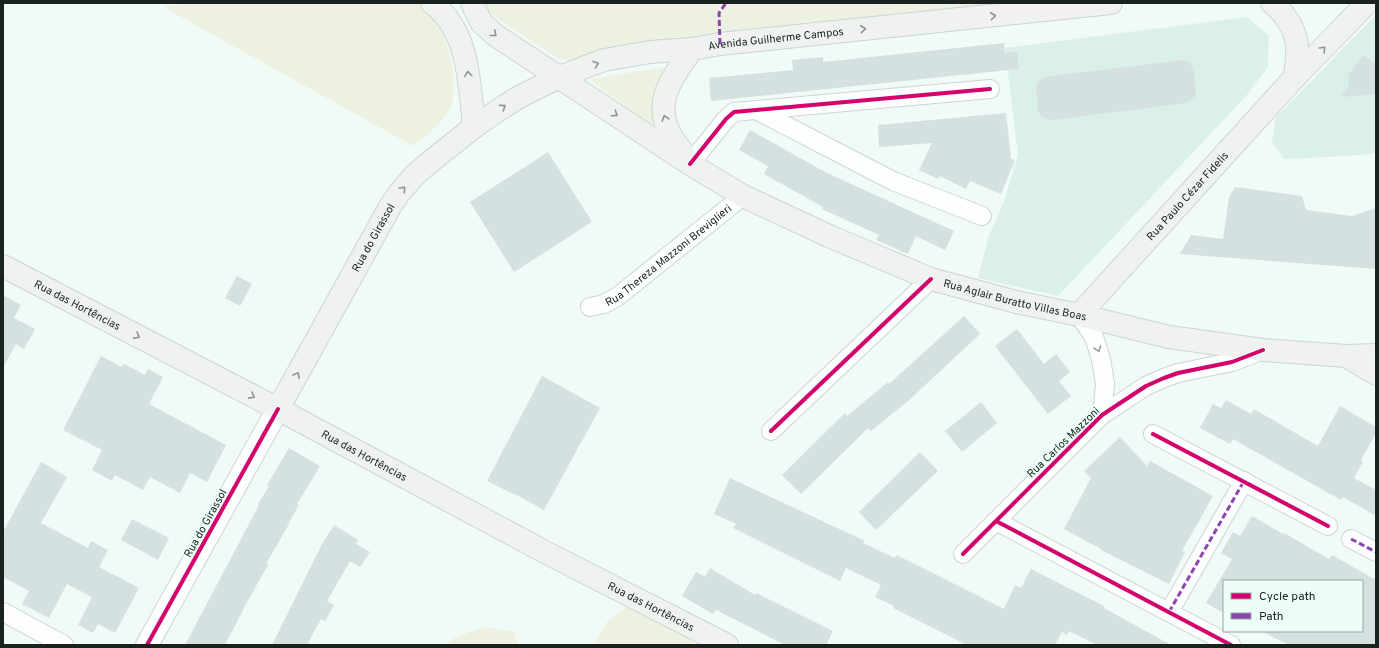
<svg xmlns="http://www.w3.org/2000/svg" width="1379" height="648" viewBox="0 0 1379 648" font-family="Overpass,sans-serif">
<rect width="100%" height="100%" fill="#f0faf6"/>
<path fill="#dcf0ea" d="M1376 15V153L1348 156 1284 159 1272 143 1276 117Z
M1247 17 1269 36 1268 67 1247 95 1058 296 978 278 989 235 1004 201 1018 155 1005 48Z"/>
<path fill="#edf1e1" d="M192 3H418C444 21 456 61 453 91 453 96 453 102 451 106 443 123 427 135 413 146L163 7Z
M482 3H1052L569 61 560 59 548 52 484 9Z
M664 67 652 126 589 79Z
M630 604 682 629 694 645H594L606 623Z
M483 627 514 632 518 645H444L457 637Z"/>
<path fill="#d4e1e0" d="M1004 43 1005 53 1017 52 1019 69 711 101 709 78 793 70 792 60 823 57V62Z
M1363 55 1376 64V94L1341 97 1349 86 1348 75Z
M1185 60 1190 62 1194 73 1196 95 1187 103 1051 120 1042 117 1038 111 1036 85 1041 79 1049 76Z
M1006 113 1011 159 1015 160 1001 194 970 181 966 189 940 176 938 179 919 170 932 143 879 147 878 125Z
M750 130 827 173 954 231 945 250 916 236 908 254 876 240 879 235 822 209 823 207 764 174 768 166 739 150Z
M548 152 592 222 514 272 470 202Z
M1235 187 1302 196 1306 210 1352 216 1376 208V269L1180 254 1191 235 1223 239 1229 198Z
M237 276 252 284 240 306 225 298Z
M3 295 21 305 14 318 35 329 24 349 16 344 3 368Z
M964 316 980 334 908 401 871 431 868 428 801 494 782 475 845 413 847 416 888 382 889 384Z
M1017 329 1044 364 1056 354 1070 372 1059 381 1071 396 1048 414 995 346Z
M101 356 122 367 124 364 145 375 148 369 163 377 149 404 226 445 207 482 190 473 180 493 150 477 143 490 115 475 112 481 92 470 102 450 63 430Z
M542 376 600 408 544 510 513 493V494L487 481Z
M1226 400 1251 414 1254 409 1318 446 1340 406 1376 427V433L1361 460 1363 462 1354 478 1376 490V516L1343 497 1341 500 1233 439 1230 444 1200 428 1213 404 1221 408Z
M981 402 997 423 962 452 945 431Z
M1120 437 1147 466 1150 461 1213 496 1182 551 1185 552 1169 584 1101 550V549L1064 529 1091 478 1084 471Z
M289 448 320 466 297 504 299 505 288 524H289L266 564 268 565 246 604 225 645H185L259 505 258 504 269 486 267 485Z
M920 452 938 471 876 530 859 512Z
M41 462 67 477 41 523 88 548 91 541 108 550 99 567 139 588 115 633 98 624 93 633 78 625 92 597 67 584 49 618 22 604 29 591 3 577V532Z
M730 478 865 541 863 543 895 558 896 555 919 566 1004 609 1015 585 1021 588 1031 569 1104 606V608L1171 645H1097L1069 631 1067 635 1062 632 1055 645H967L893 608 894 606 875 597 881 585 846 568 840 581 733 528 736 524 714 514Z
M1252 516 1283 534 1284 533 1329 559 1332 555 1376 580V645H1289L1261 631H1362V581H1224V613L1206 603 1232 559 1221 553 1233 532 1240 536Z
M132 519 169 538 158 560 121 540Z
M334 525 358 540 356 544 370 552 360 567 350 561 327 601 334 605 325 621 321 619 307 645H272L322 544Z
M710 568 755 595 756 593 833 631 826 645H785L716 610 713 614 682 596 696 572 705 577Z"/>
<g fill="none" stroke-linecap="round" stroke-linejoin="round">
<g stroke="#cdd5d2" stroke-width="20">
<g id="minor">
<path d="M756 110 893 181 982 216"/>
<path d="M690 164 726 119 734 112 990 89"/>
<path id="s1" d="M590 307 604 304 617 297 743 196"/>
<path d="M1079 315 1094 337 1101 359 1105 384 1102 415"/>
<path d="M771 431 931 279"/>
<path d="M1153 434 1328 526"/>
<path d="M996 521 1231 645"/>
<path d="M1351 539 1376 552"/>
<path d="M963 554 1102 415 1146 386 1164 378 1178 373 1232 362 1263 350"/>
<path d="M3 612 64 645"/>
<path d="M1169 612 1244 481"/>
</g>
</g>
<g stroke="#cdd5d2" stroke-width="24">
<path id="tertiary" d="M147 645 278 409"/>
</g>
<g stroke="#cdd5d2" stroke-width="24">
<g id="secondary">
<path d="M432 3C470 32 469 83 474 127"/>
<path id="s2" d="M472 3 481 22 495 35 690 164 743 196 831 237 931 279 1016 302 1079 315 1169 337 1263 350 1346 356 1376 355"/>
<path d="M1272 3C1285 13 1295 29 1297 45 1298 55 1296 67 1295 77"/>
<path d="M685 156C680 148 672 139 668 130 654 98 675 74 692 49"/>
<path id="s3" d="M3 266 278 409 545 552 727 645"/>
<path id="s4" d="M1079 315 1295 77 1367 3"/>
<path d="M1346 356 1376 374"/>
<path id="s5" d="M278 409 391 205 400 192 415 175 430 162 474 127 500 109 519 97 559 77 604 60 650 52 692 49 720 44 1111 3"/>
</g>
</g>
<use href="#minor" stroke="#fdfefe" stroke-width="18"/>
<use href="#tertiary" stroke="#fdfefe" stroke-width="22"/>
<use href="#secondary" stroke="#eff2ef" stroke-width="22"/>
<path stroke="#8e44ad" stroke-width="3" stroke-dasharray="6 3" stroke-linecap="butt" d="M720 44 719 13 726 3
M1351 539 1376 552
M1169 612 1244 481"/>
<g stroke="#ecfef7" stroke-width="6">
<path id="cycleway" d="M690 164 726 119 734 112 990 89
M771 431 931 279
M1153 434 1328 526
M996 521 1231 645
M963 554 1102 415 1146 386 1164 378 1178 373 1232 362 1263 350
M147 645 278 409"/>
</g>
<use href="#cycleway" stroke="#d6006c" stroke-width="4"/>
</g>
<defs><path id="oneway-chevron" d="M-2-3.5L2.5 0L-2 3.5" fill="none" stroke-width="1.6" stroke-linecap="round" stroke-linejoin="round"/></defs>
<g stroke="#8f9491">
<use href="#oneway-chevron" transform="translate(993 16) rotate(-6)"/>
<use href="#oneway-chevron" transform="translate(863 29) rotate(-6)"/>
<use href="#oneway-chevron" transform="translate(494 34) rotate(39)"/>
<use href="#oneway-chevron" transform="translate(1323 49) rotate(-46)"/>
<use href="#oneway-chevron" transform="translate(596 64) rotate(-20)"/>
<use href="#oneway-chevron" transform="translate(468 74) rotate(-98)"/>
<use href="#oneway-chevron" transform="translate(503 107) rotate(-34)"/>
<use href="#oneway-chevron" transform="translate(615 114) rotate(34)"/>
<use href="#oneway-chevron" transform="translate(665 118) rotate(-106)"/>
<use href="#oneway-chevron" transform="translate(403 189) rotate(-49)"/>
<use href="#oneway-chevron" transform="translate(137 336) rotate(28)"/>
<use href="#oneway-chevron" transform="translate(297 375) rotate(-61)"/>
<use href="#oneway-chevron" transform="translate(252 396) rotate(28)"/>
</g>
<use stroke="#979b9a" href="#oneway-chevron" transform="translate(1098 349) rotate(71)"/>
<g text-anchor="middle" stroke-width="3.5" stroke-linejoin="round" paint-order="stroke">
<g font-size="11" fill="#1a221f" stroke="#ecfef7">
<text dy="4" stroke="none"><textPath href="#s5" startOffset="668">Avenida Guilherme Campos</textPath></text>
<text dy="4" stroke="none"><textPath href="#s4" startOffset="161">Rua Paulo Cézar Fidelis</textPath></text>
<text dy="4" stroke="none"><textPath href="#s5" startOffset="196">Rua do Girassol</textPath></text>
<text dy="4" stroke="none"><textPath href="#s1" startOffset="95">Rua Thereza Mazzoni Breviglieri</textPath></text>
<text dy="4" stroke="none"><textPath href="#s2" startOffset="628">Rua Aglair Buratto Villas Boas</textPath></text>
<text dy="4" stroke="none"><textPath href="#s3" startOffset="84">Rua das Hortências</textPath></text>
<text transform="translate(1063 442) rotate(-44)" y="4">Rua Carlos Mazzoni</text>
<text dy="4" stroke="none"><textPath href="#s3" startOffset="408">Rua das Hortências</textPath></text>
<text transform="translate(205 523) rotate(-61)" y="4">Rua do Girassol</text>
<text dy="4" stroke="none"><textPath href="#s3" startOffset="732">Rua das Hortências</textPath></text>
</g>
</g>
<rect width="1379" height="648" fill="none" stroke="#1a221f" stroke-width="8"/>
<rect x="1223" y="580" width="140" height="52" fill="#ecfef7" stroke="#98a6a1"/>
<rect x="1231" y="593" width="20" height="6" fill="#d6006c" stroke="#98a6a1"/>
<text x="1259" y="600" font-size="12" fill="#1a221f">Cycle path</text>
<rect x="1231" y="613" width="20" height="6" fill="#8e44ad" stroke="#98a6a1"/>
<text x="1259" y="620" font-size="12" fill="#1a221f">Path</text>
</svg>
